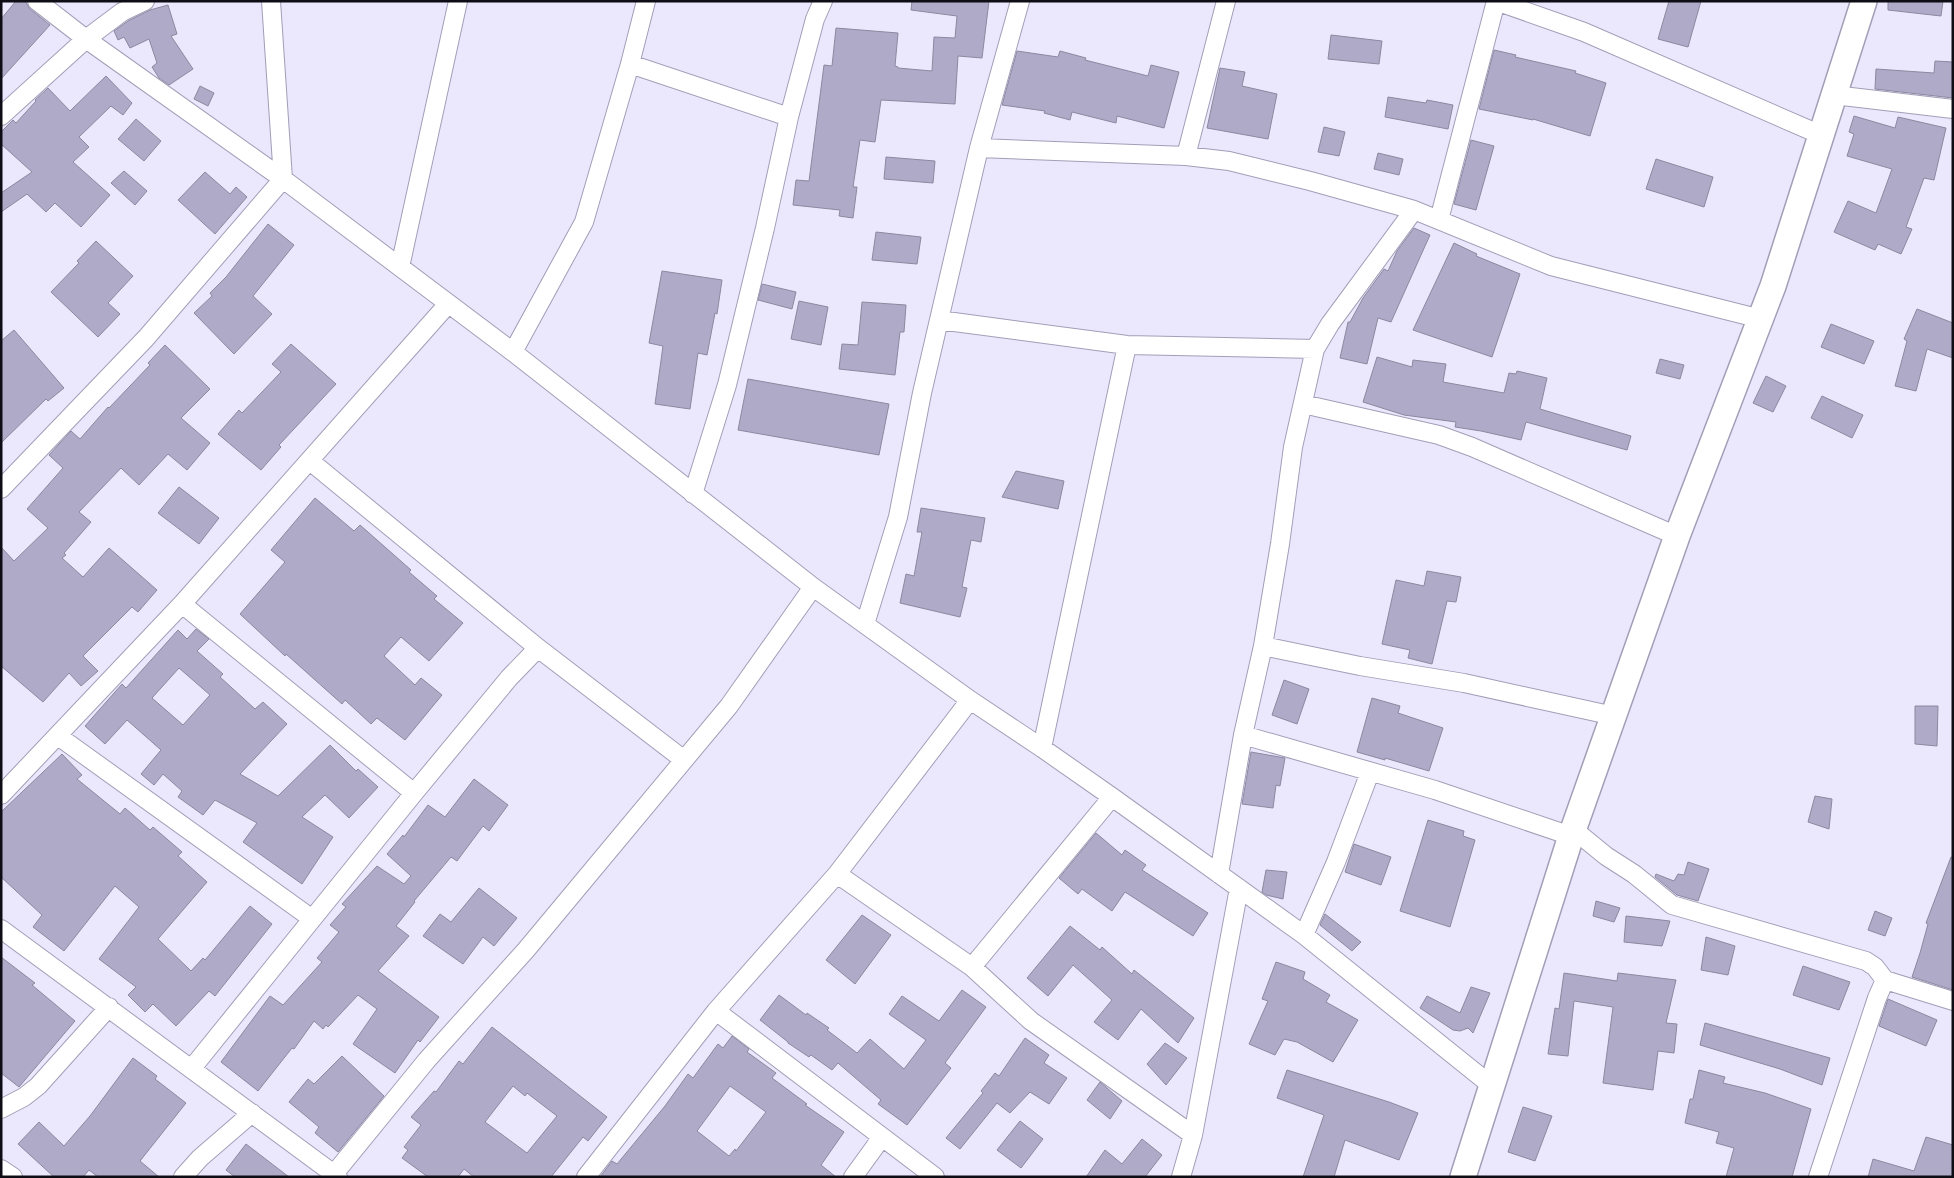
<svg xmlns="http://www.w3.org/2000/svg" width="1954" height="1178" viewBox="0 0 1954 1178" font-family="'Work Sans',sans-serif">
<rect width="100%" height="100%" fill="#ebe8fd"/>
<path fill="#afaac7" stroke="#8c88a0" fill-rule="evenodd" d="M16 1H25L30 9 50 25 1 79V19Z
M912 1H989L982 58 958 56 955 104 881 100 875 142 860 140 853 187H857L853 218 839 216 840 210 793 205 796 180 809 181 824 65 832 66 836 28 898 33 895 66 898 67V68L932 71 934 37 955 38 957 16 911 10Z
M1669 1H1701L1688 47 1658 39Z
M1888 1H1943L1941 16 1888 10Z
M168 5 177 34 171 36 193 69 169 85 159 78 152 67 157 63 149 39 130 48 124 37 118 40 114 31 128 21 150 10Z
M1331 35 1382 41 1379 64 1328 59Z
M1494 50 1516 55 1515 57 1576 71 1575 73 1606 83 1590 136 1533 119V120L1479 109Z
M1017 51 1058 57 1060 51 1086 58 1085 60 1148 76 1151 65 1179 72 1164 128 1117 116 1116 123 1072 112 1070 120 1044 113 1045 111 1002 105Z
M1935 61 1953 62V98L1875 89 1876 69 1934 73Z
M1220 68 1245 72 1242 86 1277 94 1268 139 1207 128Z
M106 76 132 103 123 115 111 106 79 137 89 147 73 162 110 195 81 227 55 203 46 212 27 194 1 212V193L32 172 1 144V132L13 120 16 123 36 101 35 100 48 88 70 111Z
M200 86 214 93 208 106 194 99Z
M1388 97 1426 103 1427 100 1453 105 1448 129 1385 117Z
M1854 116 1895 128 1898 117 1946 128 1934 180 1924 178 1906 227 1912 229 1901 254 1878 244 1875 250 1834 232 1848 201 1876 213 1892 169 1847 156 1854 134 1849 132Z
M136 119 161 141 144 161 118 139Z
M1324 127 1345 132 1339 156 1318 152Z
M1471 140 1494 146 1476 210 1454 204Z
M1378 153 1403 159 1399 175 1374 169Z
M886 157 935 161 933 183 884 179Z
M1656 159 1713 177 1704 207 1646 189Z
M124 171 147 191 135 205 111 183Z
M205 172 230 194 236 187 247 197 215 234 178 200Z
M268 224 294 245 253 296 272 314 234 354 194 313 212 296 210 293 226 277Z
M1414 228 1430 235 1391 322 1378 318 1367 364 1340 358 1348 322H1350L1363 298 1384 269 1388 271 1397 251Z
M876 232 921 237 917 264 872 260Z
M96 241 133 276 108 303 120 314 98 337 51 292 79 263 77 261Z
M1454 243 1477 254 1476 256 1520 274 1492 357 1413 330Z
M662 271 722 280 717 314 715 313 707 355 698 353 690 409 655 404 663 346 649 343Z
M762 284 796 292 792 309 758 300Z
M799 301 828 307 821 345 791 339Z
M862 302 906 305 904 332H900L895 375 839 369 842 344 858 345Z
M1917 309 1953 323V358L1927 349 1916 391 1895 386 1907 341 1904 339Z
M1831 324 1874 341 1864 364 1821 347Z
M14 330 64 388 48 401 46 399 1 443V341Z
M291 344 336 384 279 445 281 447 261 470 218 434 239 410 242 413 281 372 272 364Z
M165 345 210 389 181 418 210 443 187 470 168 454 139 485 121 468 79 512 91 522 64 553 66 555 62 558 83 577 109 548 157 590 138 612 132 607 83 656 98 671 81 686 69 673 43 702 1 666V547L14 561 48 528 27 509 63 468 49 455 71 431 80 439 108 407 109 408 150 365 148 363Z
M1377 357 1412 367 1413 360 1446 364 1443 382 1504 393 1509 373 1516 374 1517 371 1547 378 1540 409 1631 436 1627 450 1526 422 1521 440 1481 431 1455 427 1456 422 1404 415 1363 402Z
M1660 359 1684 365 1680 379 1656 373Z
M1766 376 1786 386 1773 412 1753 403Z
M748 379 889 404 879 455 738 430Z
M1822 396 1863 415 1852 438 1811 418Z
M1016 471 1064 481 1058 509 1002 497Z
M179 487 219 518 199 544 158 513Z
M315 498 354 531 360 525 411 570 409 572 437 596 434 599 463 623 429 661 401 637 384 656 415 685 421 678 442 695 405 740 377 718 371 724 345 700 342 704 286 654 285 656 240 614 285 562 271 550Z
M921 508 985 518 981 542 971 540 962 587 967 588 960 617 900 603 906 574 914 576 922 532H917Z
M1427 571 1461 577 1456 602 1447 601 1432 664 1408 658 1410 650 1382 644 1396 580 1424 586Z
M196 629 209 639 197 651 223 674 220 677 255 709 263 702 287 724 240 774 278 796 330 745 356 771 358 769 378 787 349 818 325 795 302 817 333 837 302 884 243 842 257 823 215 800 203 815 178 797 182 791 163 774 154 785 141 774 161 750 127 720 105 744 85 726 122 684 126 688 178 630 187 639ZM179 668 210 695 183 725 152 698Z
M1284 680 1309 689 1297 724 1272 715Z
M1372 698 1400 706 1398 713 1443 728 1429 771 1385 758V760L1357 752Z
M1915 706H1938L1937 746 1915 744Z
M1251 752 1285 758 1280 786 1276 785 1273 808 1242 804Z
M62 754 82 775 77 779 120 814 125 808 150 830 153 827 182 852 178 856 207 882 158 939 191 971 203 958 205 960 250 906 272 924 215 996 209 991 176 1026 153 1004 145 1012 128 995 136 987 99 959 139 907 115 886 64 951 33 927 42 915 1 877V812Z
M474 779 508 805 489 831 483 826 457 861 451 857 414 901 415 902 396 926 409 936 378 971 439 1017 420 1042 418 1040 395 1073 353 1044 377 1009 358 995 328 1027 326 1025 323 1029 314 1021 294 1049 292 1048 258 1091 221 1062 270 996 283 1005 322 962 317 958 339 932 330 925 346 907 342 904 377 866 404 884 411 876 387 854 403 835 404 837 428 805 445 817Z
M1815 796 1832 799 1829 829 1808 822Z
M1428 820 1464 831 1463 836 1475 840 1450 927 1400 911Z
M1096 833 1122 855 1125 850 1146 865 1142 870 1208 913 1193 936 1125 892 1112 911 1082 889 1078 894 1059 878Z
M1354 844 1391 857 1381 885 1345 872Z
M1951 857H1953V990L1912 977 1920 953 1928 924 1926 923Z
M1688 862 1709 869 1698 901 1677 895 1655 877 1656 874 1674 881 1678 874 1684 875Z
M1266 870 1287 872 1283 899 1266 895 1262 892Z
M479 888 517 918 494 946 483 937 463 964 423 936 440 914 451 922Z
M1596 901 1620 908 1614 922 1593 916Z
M1875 911 1892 918 1885 936 1868 930Z
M1325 914 1361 942 1352 951 1320 925Z
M862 915 891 935 855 984 826 960Z
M1626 916 1670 921 1662 946 1624 942Z
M1070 926 1100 950 1102 947 1132 974 1134 970 1194 1018 1178 1043 1141 1009 1118 1040 1094 1022 1112 1000 1073 965 1048 996 1027 978Z
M1706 937 1735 946 1728 975 1701 970Z
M1 957 35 983 32 985 75 1021 19 1087 1 1073Z
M1276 962 1305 972 1303 979 1330 995 1326 1002 1358 1020 1333 1062 1297 1042 1284 1039 1275 1055 1249 1044 1268 1001 1262 999Z
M1803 966 1850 982 1839 1010 1793 995Z
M1564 973 1617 981 1618 973 1676 980 1666 1023 1677 1024 1674 1053 1658 1051 1653 1090 1603 1083 1613 1007 1574 1001 1568 1056 1548 1054 1555 1008 1559 1009Z
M1471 987 1490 993 1473 1033 1468 1028 1460 1031 1453 1030 1420 1008 1427 996 1460 1013Z
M962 990 986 1007 945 1063 951 1068 907 1125 878 1104 881 1100 838 1063 832 1070 811 1055 809 1057 788 1043V1042L760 1020 779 995 806 1015 807 1013 829 1028 827 1030 857 1053 870 1039 904 1069 926 1040 889 1014 902 996 939 1021Z
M1888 999 1937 1020 1926 1046 1879 1026Z
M1705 1023 1830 1058 1822 1085 1780 1069 1700 1045Z
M492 1027 607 1117 588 1141 583 1137 551 1177H474L464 1169 458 1177H428L402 1158 408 1150 404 1147 421 1125 411 1117 434 1091 436 1092 459 1061 463 1064ZM513 1086 525 1096 527 1093 557 1116 527 1153 485 1122Z
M732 1036 749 1049 747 1052 776 1073 772 1078 807 1104 805 1105 844 1132 821 1165 836 1177H600L612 1161 617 1164 665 1106 688 1074 693 1078 718 1044 723 1048ZM730 1086 766 1112 736 1151 735 1149 729 1156 697 1131Z
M1025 1038 1049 1055 1044 1063 1067 1078 1049 1104 1030 1092 1010 1113 997 1103 960 1149 946 1138 983 1093 981 1091 995 1073 999 1076Z
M1165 1043 1187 1058 1166 1085 1147 1064Z
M342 1056 384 1096 338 1152 315 1133 319 1127 289 1102 308 1079 314 1084Z
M133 1058 157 1076 155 1079 186 1103 140 1161 159 1177H98L89 1170 83 1177H54L18 1144 39 1122 64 1146 90 1116Z
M1287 1070 1389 1102 1418 1113 1399 1160 1345 1140 1334 1177H1303L1324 1115 1277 1098Z
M1699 1070 1725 1077 1723 1083 1765 1093 1811 1109 1792 1177H1726L1734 1148 1716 1143 1719 1132 1685 1123 1690 1099H1693Z
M1100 1082 1122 1101 1110 1119 1087 1100Z
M1523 1107 1552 1116 1535 1161 1508 1152Z
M1020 1121 1043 1139 1021 1168 997 1150Z
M1926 1137 1953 1145V1177H1868L1873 1159 1914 1171Z
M1142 1139 1162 1155 1145 1177H1086L1105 1150 1122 1164Z
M246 1144 289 1177H235L226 1170Z"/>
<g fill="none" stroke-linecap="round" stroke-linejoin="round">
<g stroke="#a29eb7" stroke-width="20">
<path id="minor" d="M37 1 86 39 283 179 513 352 813 587 970 700 1042 748 1112 797 1304 935 1492 1086
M630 64 789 117
M1834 95 1953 109
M1 116 86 39 122 12 145 1
M979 148 1186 156 1229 161 1310 181 1414 210 1551 266 1761 319
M1186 156 1226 1
M1439 220 1496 1 1584 32 1821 135
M400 267 458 1
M939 320 1127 345 1315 349
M513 352 584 222 630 64 646 1
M1303 404 1439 435 1472 447 1677 536
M310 461 538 648 684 760
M1 489 146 338 283 179 271 1
M693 494 727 385 765 228 789 117 815 19 823 1
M182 604 414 793
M865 624 898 517 922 393 979 148 1020 1
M1263 646 1360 666 1464 683 1614 716
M1243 735 1435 790 1571 836
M58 736 311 918
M1042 748 1127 345
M1 795 182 604 448 304
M1573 829 1606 856 1634 874 1672 905 1866 961 1875 967 1885 980 1953 1001
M837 874 972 967 1031 1021 1193 1135
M1219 874 1243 735 1263 646 1280 544 1293 447 1315 349 1330 324 1414 210
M1 929 338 1177
M1304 935 1336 862 1370 772
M972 967 1112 797
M716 1011 935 1177
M192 1068 414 793 509 678 538 648
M1 1109 24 1097 38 1086 109 1007
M1 1169 13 1177
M334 1174 427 1060 526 950 729 706 813 587
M183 1177 200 1158 252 1113
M586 1177 716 1011 837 874 970 700
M853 1177 882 1137
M1181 1177 1193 1135 1239 888
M1818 1177 1877 998 1885 980"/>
</g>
<g stroke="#a29eb7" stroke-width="28">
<path id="secondary" d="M1463 1177 1571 836 1677 536 1773 286 1864 1"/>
</g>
<use href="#minor" stroke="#fff" stroke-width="18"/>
<use href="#secondary" stroke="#fff" stroke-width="25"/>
</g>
<rect width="1954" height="1178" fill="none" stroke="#0e0c15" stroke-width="5"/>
</svg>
